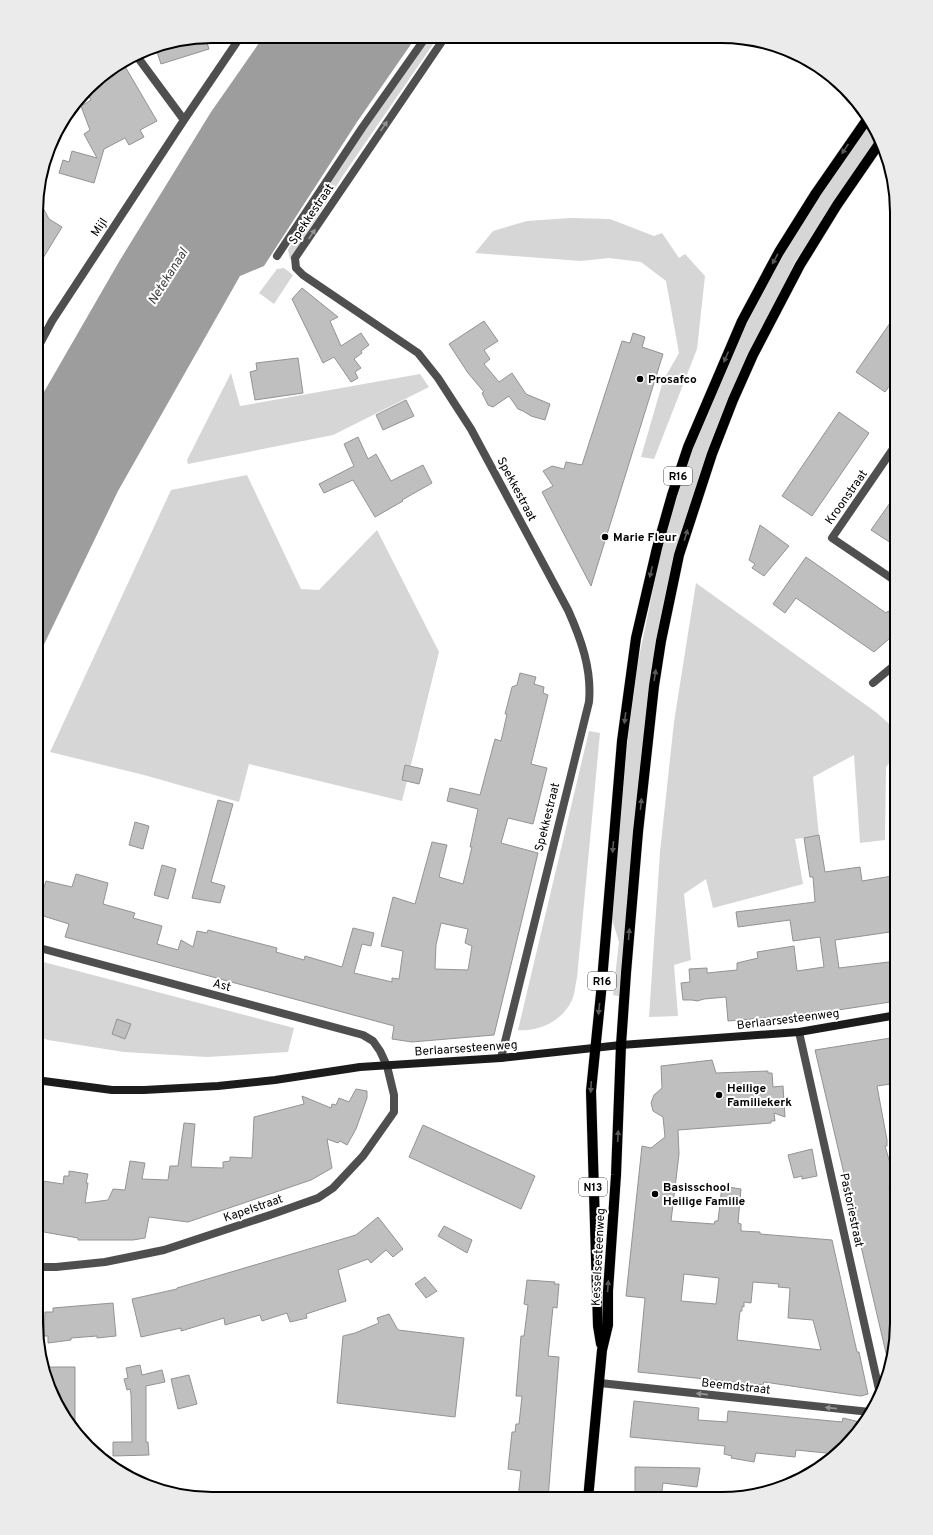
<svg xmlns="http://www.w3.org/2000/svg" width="933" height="1535" viewBox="0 0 933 1535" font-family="Overpass,sans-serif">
<rect width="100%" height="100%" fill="#fff"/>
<path fill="#d6d6d6" d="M429 37H438L344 174 290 260 288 250 337 171Z
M870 122 879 137 870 148 795 262 751 354 707 452 676 555 652 663 633 834 619 996 613 995 619 942 611 916 628 736 638 662 661 551 691 449 734 348 781 253Z
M571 218 610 219 654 236 662 233 679 258 685 254 705 276 697 349 654 459 641 457 663 381 679 353 666 281 641 262 609 258 581 261 475 253 493 231 527 221Z
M284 268 293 275 274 304 259 293 277 269Z
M231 373 240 406 420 374 429 387 333 435 188 464 187 460Z
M247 475 301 589 319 590 377 530 439 652 402 801 249 764 239 802 144 775 50 752 171 490Z
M696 583 877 713 897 731V754L886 767 885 840 860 843 854 755 813 777 819 836 795 839 803 884 713 908 706 879 684 894 691 960 674 965 678 1016 649 1017 660 852 674 722Z
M589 731 600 733 577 978C575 985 575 994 572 1000 563 1020 540 1032 518 1030Z
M36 960 294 1028 288 1052 207 1057 124 1052 48 1040 36 1036Z"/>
<path fill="#9d9d9d" d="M264 36 416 37 357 122 264 266 240 276 118 491 37 659V404L120 260 211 112Z"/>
<path fill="#bfbfbf" stroke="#939393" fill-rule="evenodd" d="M205 37 209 49 161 64 156 49 170 44Z
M123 63 157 121 140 130 144 137 129 145 125 138 104 149 94 183 59 173 63 160 69 162 72 151 97 158 84 134 90 130 81 106 91 100 87 92 93 83 106 76 105 74Z
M37 197 49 219 62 227 37 268Z
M302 288 338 317 330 321 341 346 361 333 369 345 361 351 362 353 354 359 361 368 355 372 358 378 351 382 334 357 323 363 292 299Z
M897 313V375L885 392 856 372Z
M484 321 498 341 484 350 490 359 484 364 499 382 512 373 526 394 550 404 545 420 531 416 523 411 518 409 509 396 493 407 488 405 482 393 484 392 468 373 449 344Z
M633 333 645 337 642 347 663 354 591 586 542 492 553 486 543 471 552 466 564 469 566 462 582 465 622 341 630 343Z
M298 358 303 393 255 400 250 372 257 370 256 363Z
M406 400 414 416 383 430 376 415Z
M839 412 869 433 812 516 782 496Z
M358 437 368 459 376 454 391 481 423 465 432 483 402 500 403 501 375 517 353 480 324 493 319 484 354 466 344 444Z
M897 493V547L871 530Z
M760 525 789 546 764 576 752 568 755 564 749 560Z
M806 557 886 613 888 611 897 618V632L874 652 796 598 785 613 773 604Z
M520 673 536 677 534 684 544 687 543 693 548 695 531 764 547 768 533 824 508 818 501 843 538 853 494 1035 412 1042 392 1039 394 1026 65 937 69 924 37 914V892L42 893 46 881 72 887 76 874 108 883 103 904 135 913 133 918 162 926 157 944 178 950 181 940 193 947 197 931 207 933 208 930 277 948 276 952 304 960 305 956 342 967 353 928 374 933 371 946 362 944 354 973 392 982V978L399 979 403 951 381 946 393 897 415 904 432 842 447 845 439 877 463 884 472 847H470L478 809 447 801 450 788 480 795 495 739 501 741 507 714H505L512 687 517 685ZM441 923 468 929 465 943 472 946 468 970 435 969 436 945Z
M405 765 423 769 419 784 402 780Z
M218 800 233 804 211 882 225 886 220 903 192 898Z
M135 822 149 826 143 849 129 845Z
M819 835 825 872 860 867 862 881 892 876 897 904V931L835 940 839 968 897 961V1001L812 1014 728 1021 726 997 704 999 697 1001 692 1000H683L681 983 690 982 689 969 707 968V973L737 970V963L758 958 757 952 794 946 797 971 824 967 820 937 793 941 790 920 738 927 736 912 815 902 813 877H810L804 838Z
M162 865 176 869 168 899 154 895Z
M117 1019 131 1024 125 1039 112 1034Z
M897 1037V1083L877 1086 887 1140V1146H885L894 1177 891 1178 893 1186 889 1187 897 1218V1238L890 1239 897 1265V1334L890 1370 815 1050Z
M712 1060 716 1073 768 1071V1073H772L773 1087 783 1086 785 1117 774 1113 775 1121H771V1123L678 1130 679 1154 671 1221 714 1224 715 1221H718L722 1186 741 1189 738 1223 741 1224V1231L760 1232V1234L832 1240 857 1352H859L868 1394 861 1396 839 1393 764 1382 763 1385 638 1372 645 1298 626 1296 642 1146 651 1148 665 1137 663 1117 653 1111 651 1103 654 1095 662 1088 661 1066ZM684 1274 719 1278 716 1304 681 1301ZM753 1282 779 1284 778 1287 790 1288 788 1318 813 1320 821 1350 737 1340 740 1311H742V1306L744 1307V1302L751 1303Z
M356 1089 367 1091V1098L356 1129 347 1145 340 1141 338 1143 327 1139 332 1168 311 1180 188 1222 149 1217 145 1238 133 1240H78V1238L38 1231 39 1223 36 1222V1180L63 1184 64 1176H69V1171L88 1174 86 1183H88L85 1203 108 1200 113 1189 125 1190 130 1161 145 1163 142 1179 168 1180 170 1166H178L184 1123 195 1124 191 1167 223 1168V1162L230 1161V1157L252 1158 254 1117 304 1104 302 1096 331 1108 332 1104 336 1105 339 1098 349 1102Z
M423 1125 535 1176 521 1209 409 1157Z
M812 1149 817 1176 802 1179V1176L794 1178 788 1155Z
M378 1217 403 1249 393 1257 386 1250 371 1263 368 1259 338 1270 346 1301 306 1314 307 1318 290 1322 287 1313 262 1321 260 1315 225 1325 224 1318 181 1331V1328L141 1337 132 1299 177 1289V1288L356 1235Z
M444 1226 472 1240 467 1253 438 1236Z
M425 1277 437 1291 426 1298 415 1284Z
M527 1280 555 1282 554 1284H559L557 1308 553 1307 548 1356 559 1357 548 1499 518 1498 521 1471 508 1469 512 1432H515L516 1424H519L522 1396H516L521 1336H524L528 1305 524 1304Z
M113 1303 116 1336 97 1338V1336L71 1338V1340L48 1343V1336H44L45 1312H53V1308Z
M389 1314 398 1330 464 1338 455 1417 337 1403 343 1336 355 1333 379 1323 377 1318Z
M140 1365 142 1375 162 1370 165 1382 146 1386V1442H148L149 1455 113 1456V1442H132L131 1394 130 1389 127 1390 124 1379 128 1378 126 1368Z
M45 1367H75V1432L49 1390Z
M189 1375 197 1404 178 1409 171 1379Z
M634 1401 699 1408 698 1420 727 1422 728 1411 842 1422 843 1418 864 1423 861 1430 836 1454 796 1450 795 1457 756 1453 754 1462 731 1458 732 1456 724 1454 725 1446 630 1437Z
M635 1467 700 1468 697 1487 663 1483 661 1499H635Z"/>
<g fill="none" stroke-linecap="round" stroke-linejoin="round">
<g stroke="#dbdbdb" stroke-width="11">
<path id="primary" d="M601 1344 598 1326 591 1091 601 993 622 741 636 638 657 548 672 495 688 447 742 321 779 252 816 193 868 118
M588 1499 602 1350 608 1325V1291L616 1175 621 1045 626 973 638 832 654 686 661 641 679 555 712 454 733 400 753 355 800 265 837 205 881 141"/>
</g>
<path stroke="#4f4f4f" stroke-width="8" d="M445 37 295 258 296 268 303 275 418 353 438 378 471 429 568 610C581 639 592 669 589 702L501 1058
M136 55 184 120
M277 256 362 128 426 37
M37 349 52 321 184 120 241 36
M897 582 832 538 897 443
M873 683 897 663
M799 1032 880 1394
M36 1267H56L105 1262 164 1250 270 1215 318 1198 333 1188 363 1156 394 1112V1095L387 1066 380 1051 373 1041 363 1035 36 947
M600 1383 870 1412
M210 1498H217"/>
<path stroke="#1c1c1c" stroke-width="8" d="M36 1080 112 1090H144L218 1086 275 1080 360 1067 501 1058 621 1045 799 1032 897 1015"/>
<use href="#primary" stroke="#000" stroke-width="10"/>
</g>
<defs><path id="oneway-solid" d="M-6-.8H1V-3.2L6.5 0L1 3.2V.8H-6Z"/></defs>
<g fill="#959595">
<use href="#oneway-solid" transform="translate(384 126) rotate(-56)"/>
<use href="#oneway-solid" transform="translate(312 234) rotate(-56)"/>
<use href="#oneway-solid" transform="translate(702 1394) rotate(-174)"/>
<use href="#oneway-solid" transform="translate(831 1408) rotate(-174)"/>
</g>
<g fill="#595959">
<use href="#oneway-solid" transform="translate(845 149) rotate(124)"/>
<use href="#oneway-solid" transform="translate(775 259) rotate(119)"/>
<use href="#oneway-solid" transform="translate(726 357) rotate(114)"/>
<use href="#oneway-solid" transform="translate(686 535) rotate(-73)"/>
<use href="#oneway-solid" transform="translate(651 572) rotate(103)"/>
<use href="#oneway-solid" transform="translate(655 675) rotate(-81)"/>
<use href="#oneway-solid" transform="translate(625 718) rotate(97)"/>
<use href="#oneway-solid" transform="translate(641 804) rotate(-84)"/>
<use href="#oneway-solid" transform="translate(613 847) rotate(95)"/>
<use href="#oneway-solid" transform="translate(629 934) rotate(-85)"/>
<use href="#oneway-solid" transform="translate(599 1009) rotate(96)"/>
<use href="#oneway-solid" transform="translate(591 1087) rotate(93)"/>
<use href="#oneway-solid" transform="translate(618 1136) rotate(-87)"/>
<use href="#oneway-solid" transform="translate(608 1286) rotate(-86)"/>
</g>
<g fill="#000" stroke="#fff" stroke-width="1.5">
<circle cx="640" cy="379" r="4"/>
<circle cx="605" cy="537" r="4"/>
<circle cx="719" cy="1095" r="4"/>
<circle cx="655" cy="1194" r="4"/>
</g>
<g text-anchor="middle" stroke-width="4" stroke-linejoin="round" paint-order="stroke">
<g fill="#fff" stroke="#4c4c4c" stroke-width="1">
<rect x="664" y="467" width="28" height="18" rx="3"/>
<rect x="588" y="972" width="28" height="18" rx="3"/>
<rect x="579" y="1178" width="28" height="18" rx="3"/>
</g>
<g font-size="11" font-weight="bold" fill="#000">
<text x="678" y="480">R16</text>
<text x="602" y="985">R16</text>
<text x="593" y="1191">N13</text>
</g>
<g font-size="12" fill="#000" stroke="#fff">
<text transform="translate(311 214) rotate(-56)" y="4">Spekkestraat</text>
<text transform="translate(99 227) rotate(-57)" y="4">Mijl</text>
<text transform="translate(517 489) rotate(62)" y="4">Spekkestraat</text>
<text transform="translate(846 497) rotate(-55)" y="4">Kroonstraat</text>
<text transform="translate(547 817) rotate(-76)" y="4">Spekkestraat</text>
<text transform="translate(222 985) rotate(15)" y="4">Ast</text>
<text transform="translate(788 1019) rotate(-7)" y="4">Berlaarsesteenweg</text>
<text transform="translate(466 1048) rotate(-4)" y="4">Berlaarsesteenweg</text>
<text transform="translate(253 1208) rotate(-19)" y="4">Kapelstraat</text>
<text transform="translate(852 1210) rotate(78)" y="4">Pastoriestraat</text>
<text transform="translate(598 1257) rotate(-87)" y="4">Kesselsesteenweg</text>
<text transform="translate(736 1386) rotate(6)" y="4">Beemdstraat</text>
</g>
<g font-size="12" font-weight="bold" fill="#000" stroke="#fff" text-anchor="start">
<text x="648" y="383">Prosafco</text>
<text x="613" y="541">Marie Fleur</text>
<text x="727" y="1092">Heilige<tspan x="727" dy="14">Familiekerk</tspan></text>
<text x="663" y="1191">Basisschool<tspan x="663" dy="14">Heilige Familie</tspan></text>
</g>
<g font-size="13" font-style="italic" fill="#3e3e3e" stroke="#fff">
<text transform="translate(167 276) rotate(-58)" y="5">Netekanaal</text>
</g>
</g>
<path d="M0 0H933V1535H0ZM212 43H721A169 169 0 0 1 890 212V1323A169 169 0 0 1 721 1492H212A169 169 0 0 1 43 1323V212A169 169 0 0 1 212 43Z" fill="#ebebeb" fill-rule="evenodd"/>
<path fill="none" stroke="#000" stroke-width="2" d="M212 43H721A169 169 0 0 1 890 212V1323A169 169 0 0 1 721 1492H212A169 169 0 0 1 43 1323V212A169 169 0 0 1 212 43Z"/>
</svg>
